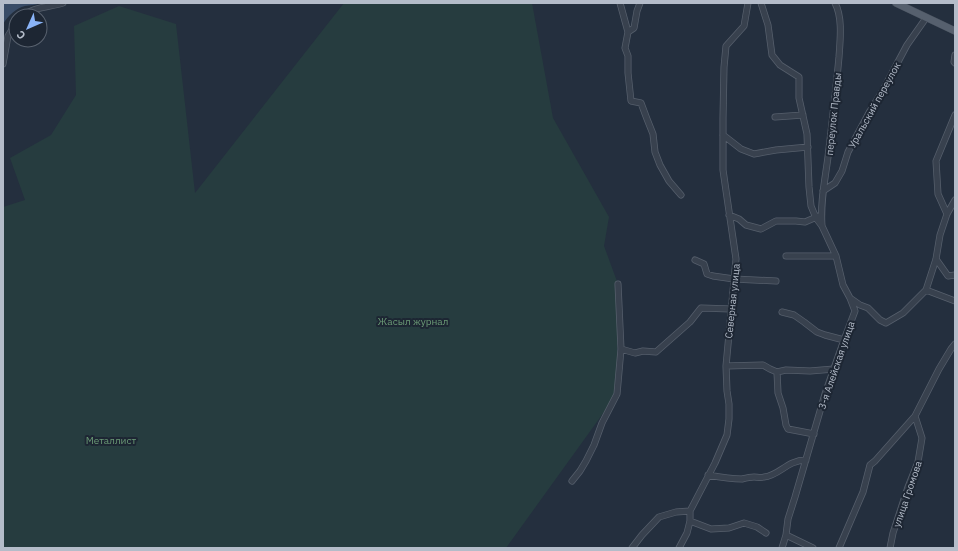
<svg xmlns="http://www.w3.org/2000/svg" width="958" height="551" viewBox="0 0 958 551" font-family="'IBM Plex Sans',sans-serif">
<rect width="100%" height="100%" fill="#242f3e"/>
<path fill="#263c3f" d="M344 3H532L553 118 609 217 604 246 618 284 617 394 506 548H3V207L25 200 10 158 51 135 76 95 74 26 119 6 176 24 195 193Z"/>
<path fill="#394c67" d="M3 3H41C35 5 30 5 25 6 16 8 8 16 3 24Z"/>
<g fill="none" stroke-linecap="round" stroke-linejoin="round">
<g stroke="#565f6c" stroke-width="7">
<path id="minor" d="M620 3 628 32
M640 3 637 11 634 28 628 32 625 48 628 56V73L631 101 641 103 647 119 653 134 655 152 660 165 669 181 681 195
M761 3 768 25 772 55 780 65 799 77V98L807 134 809 187 811 206 816 218 822 226 836 256 843 285 850 298
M23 16C33 7 50 7 63 3
M955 55 954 62 955 63
M3 64 8 36 16 23
M775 117 803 115
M723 135 741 149 754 154 776 150 808 147
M823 191 835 183 842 171 848 152 870 111 883 90 907 45 926 18
M947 214 938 194 936 161 955 115
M729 215 739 219 746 225 761 229 776 221H796L805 222 819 216
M822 226C820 203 825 180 828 157 832 123 836 90 839 57 840 41 843 18 835 3
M786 256H836
M936 259 948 276 955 275
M695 260 704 264 707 274 713 276 734 279 776 281
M926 290 955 301
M782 312 794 315 804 322 817 332 825 335 844 340
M621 349 635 353 643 351 656 352 690 322 701 308 731 309
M726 366 763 365 770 369 777 372 786 370 810 371 834 369
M777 372 778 393 783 408 786 425 788 429 814 434
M708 475C719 477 731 479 742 479 746 478 750 477 754 477 757 477 761 478 764 477 779 476 787 460 806 460
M572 481 580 471 586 461 594 445 602 423 617 394 621 349 618 284
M690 521 711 529 729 528 744 523 757 527 766 533
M786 535 813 548
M632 548 642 535 659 517 676 512 690 511
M679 548 687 533 690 521V511L715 463 727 435 729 419V404L727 391 726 366 736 259 723 170V118L724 67 726 46 744 26 748 3
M782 548 786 535 788 519 795 497 825 394 844 340 855 311 850 298 860 305 868 308 880 320 886 323 903 313 926 290 936 259 940 235 947 214 955 200
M839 548 863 492 870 465 875 461 915 416
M890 548 893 533 908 487 918 462 922 438 915 416 939 369 951 349 955 344"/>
</g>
<g stroke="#414a57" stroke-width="8">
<path id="major" d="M896 3 955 31"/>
</g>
<use href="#minor" stroke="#38414e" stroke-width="5.5"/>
<use href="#major" stroke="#56606e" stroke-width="7"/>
</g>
<g text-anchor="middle" stroke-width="4" stroke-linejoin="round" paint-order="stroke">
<g font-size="10" fill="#b4bcc9" stroke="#1d2633">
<text transform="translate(874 105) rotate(-61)" y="4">Уральский переулок</text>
<text transform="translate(833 114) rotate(-84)" y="4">переулок Правды</text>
<text transform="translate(732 301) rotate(-84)" y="4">Северная улица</text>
<text transform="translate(836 365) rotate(-71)" y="4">3-я Алейская улица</text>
<text transform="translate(907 494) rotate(-71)" y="4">улица Громова</text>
</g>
<g font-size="10" fill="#6b9a76" stroke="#1d2633">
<text x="413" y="325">Жасыл журнал</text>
<text x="111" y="444">Металлист</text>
</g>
</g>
<rect width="958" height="551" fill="none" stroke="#b4bcc9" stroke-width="8"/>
<g transform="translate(28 28) rotate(225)"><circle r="19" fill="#1d2633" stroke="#59626f"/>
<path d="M0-3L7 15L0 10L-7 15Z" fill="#8ab4f8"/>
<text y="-6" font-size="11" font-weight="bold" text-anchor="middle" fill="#b4bcc9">С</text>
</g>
</svg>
